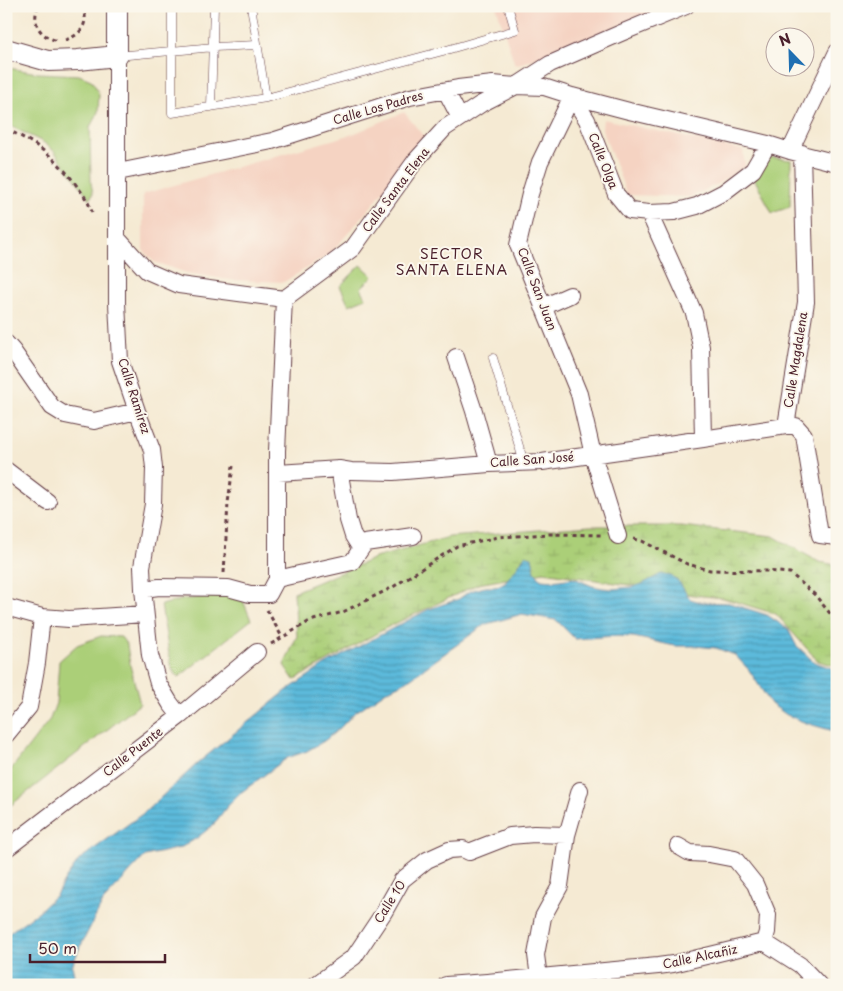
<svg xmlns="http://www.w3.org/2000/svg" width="843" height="991" viewBox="0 0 843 991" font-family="'Playpen Sans',sans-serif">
<defs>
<pattern id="wetland-marsh" width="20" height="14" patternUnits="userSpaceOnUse" patternTransform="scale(1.25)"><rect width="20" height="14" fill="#abcf78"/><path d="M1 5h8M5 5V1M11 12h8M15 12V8" fill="none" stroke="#95b168"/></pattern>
<pattern id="water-rules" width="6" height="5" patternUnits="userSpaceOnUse" patternTransform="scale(1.25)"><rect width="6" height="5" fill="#5cbadb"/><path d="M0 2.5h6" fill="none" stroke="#4e97b2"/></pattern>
</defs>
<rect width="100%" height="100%" fill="#fbf7ec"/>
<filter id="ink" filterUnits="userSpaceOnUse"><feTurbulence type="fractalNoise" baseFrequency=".02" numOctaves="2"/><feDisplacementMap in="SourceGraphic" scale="10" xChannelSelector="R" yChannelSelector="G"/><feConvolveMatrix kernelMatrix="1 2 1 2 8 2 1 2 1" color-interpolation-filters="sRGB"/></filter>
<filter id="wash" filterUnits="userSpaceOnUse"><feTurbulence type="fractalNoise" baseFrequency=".0096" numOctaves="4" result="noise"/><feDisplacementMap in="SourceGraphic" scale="20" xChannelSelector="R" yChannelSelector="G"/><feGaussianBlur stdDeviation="1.12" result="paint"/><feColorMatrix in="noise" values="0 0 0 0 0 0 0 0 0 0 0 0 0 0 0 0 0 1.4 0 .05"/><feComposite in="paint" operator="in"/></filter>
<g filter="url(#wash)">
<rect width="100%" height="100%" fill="#f5ead3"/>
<path fill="#f5d3c2" d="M496 6H666L545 56 515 65Z
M404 112 424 137 374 203 331 253 284 282 232 280 187 273 154 262 143 250V194L353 134Z
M603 119 743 150 745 166 717 184 691 197 627 195 602 129Z"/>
<path fill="#abcf78" stroke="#7a7752" d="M8 68 38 73 79 75 91 80 95 86 99 95 98 112 90 127 91 183 93 193 90 199 54 151 43 142 6 124V102L8 96V89L6 74Z
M768 157 791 160 790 207 772 213 753 176Z
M361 265 373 276 361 288 366 298 349 305 340 286Z
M226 595 242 598 251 620 179 677 174 673 171 666 161 605 185 599Z
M101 636 121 637 127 645 130 665 140 704 6 809V776L50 719 56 703 59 661 77 645Z"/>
<path fill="url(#wetland-marsh)" stroke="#7a7752" d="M590 526H681L773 536 819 562 837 565V666L818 661 776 614 723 598 694 595 544 572 478 584 386 628 294 680 284 665 297 636 294 592 375 558 449 537Z"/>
<path fill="url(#water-rules)" stroke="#536c83" d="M525 555 532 557 535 572 541 580 553 581 574 578 592 586 602 588 612 589 633 587 642 584 661 574 671 575 679 582 690 599 700 602 729 603 767 615 788 629 796 645 814 662 837 670V732L806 723 787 715 771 704 749 670 735 655 716 648 695 646H675L634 637 614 636 575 639 556 620 522 614 484 625 407 681 388 690 354 713 340 728 324 741 307 751 287 758 239 794 226 808 213 825 197 838 180 848 145 856 104 900 79 949 72 966 75 979 79 985H6V935L38 912 56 895 66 878 80 859 145 812 199 762 286 691 326 664 429 609 459 599 467 593 476 589 486 587H496L505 582 518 566Z"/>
</g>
<g filter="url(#ink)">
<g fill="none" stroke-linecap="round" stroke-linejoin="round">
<g stroke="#643d44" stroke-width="9">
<path id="service" d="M172 6V113L266 98 443 51 515 30 508 6
M251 6 266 98
M117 56 214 47 257 45
M211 107 214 6
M493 358 524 463"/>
</g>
<g stroke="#643d44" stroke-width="18">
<path id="minor" d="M117 56V303L120 361 137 411 152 450 154 468 153 504 142 567 143 589 150 655 158 683 170 703 180 716
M446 91 460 118
M572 96 540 162 530 194 518 245 579 394 593 455 618 536
M572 96 587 120 616 194 630 211 649 213 674 212 697 206 724 192 753 170 768 144
M790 151 837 52
M118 172 272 141 410 97 458 88 493 84 516 86 550 64 621 33 686 6
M649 213 694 313 701 347 703 439
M118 239 147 271 179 285 284 299 353 248 416 160 445 128 481 104 516 86 544 87 572 96 629 111 768 144 790 151 837 163
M543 307 570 295
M6 343 13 351 52 407 65 415 94 421 137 411
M456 357 474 411 489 464
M786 426 806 302 802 153
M339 469 348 520 353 536 361 549
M6 470 48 502
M278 473 339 469 351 471 393 472 489 464 542 462 703 439 786 426H796L804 435 820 535 837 537
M277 579 352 562 365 543 413 536
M143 589 159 587 228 588 250 594H269L277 579V451L284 299
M6 607 42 617 69 619 145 614
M6 735 29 707 37 663 42 617
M678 846 690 853 709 854 735 859 755 884 768 915 767 932 764 942
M6 849 180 716 257 652
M539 978 536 955 543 917 560 886 567 835 580 790
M315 985 354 957 384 912 402 880 427 860 449 850 463 849 469 852 510 836 534 834 567 835
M446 985 487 982 658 966 673 964 764 942 800 965 819 985"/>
</g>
<g stroke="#643d44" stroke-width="22">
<path id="tertiary" d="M6 49 48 61 78 60 117 56V6"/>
</g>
<path stroke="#643d44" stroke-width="3" stroke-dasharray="4 4" stroke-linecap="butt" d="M38 6C31 24 41 38 59 41
M65 40C82 35 89 23 83 6
M6 129C36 143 54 156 74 182 82 193 87 198 92 212
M634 539 642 541 687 564 710 570 767 571 790 573 815 595 837 622
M224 573 228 503 233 466
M267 610 282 637
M271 644 310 621 343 612 393 587 457 546 498 537 550 534 601 535"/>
<use href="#service" stroke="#fff" stroke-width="8"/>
<use href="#minor" stroke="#fff" stroke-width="16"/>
<use href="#tertiary" stroke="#fff" stroke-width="20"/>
</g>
</g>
<g text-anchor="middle" stroke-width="4" stroke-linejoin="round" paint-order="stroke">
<g font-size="12" fill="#4a1f2b" stroke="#fbf7ec">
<text transform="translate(378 108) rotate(-16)" y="4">Calle Los Padres</text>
<text transform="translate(603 161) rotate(68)" y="4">Calle Olga</text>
<text transform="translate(396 190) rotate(-53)" y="4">Calle Santa Elena</text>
<text transform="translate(537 289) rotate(69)" y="4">Calle San Juan</text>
<text transform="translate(796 360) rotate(-81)" y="4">Calle Magdalena</text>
<text transform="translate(134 396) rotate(72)" y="4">Calle Ramírez</text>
<text transform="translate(532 460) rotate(-4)" y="4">Calle San José</text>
<text transform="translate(133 752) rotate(-38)" y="4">Calle Puente</text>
<text transform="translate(390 902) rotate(-58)" y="4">Calle 10</text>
<text transform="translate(700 957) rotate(-12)" y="4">Calle Alcañiz</text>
</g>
<g font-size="14" letter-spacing="1" fill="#4a1f2b" stroke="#fbf7ec">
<text x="452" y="259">SECTOR<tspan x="452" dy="16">SANTA ELENA</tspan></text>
</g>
</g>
<rect width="843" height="991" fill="none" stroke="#fbf7ec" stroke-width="25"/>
<g transform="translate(790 52) rotate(337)"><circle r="24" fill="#fbf7ec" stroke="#b4a19f"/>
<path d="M0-4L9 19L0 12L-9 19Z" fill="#1f6fb2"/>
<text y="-8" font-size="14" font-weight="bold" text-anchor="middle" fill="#4a1f2b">N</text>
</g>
<path d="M30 954v8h135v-8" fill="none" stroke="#4a1f2b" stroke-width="2.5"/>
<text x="38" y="954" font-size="15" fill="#4a1f2b" stroke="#fbf7ec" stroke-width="4" paint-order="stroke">50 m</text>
</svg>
